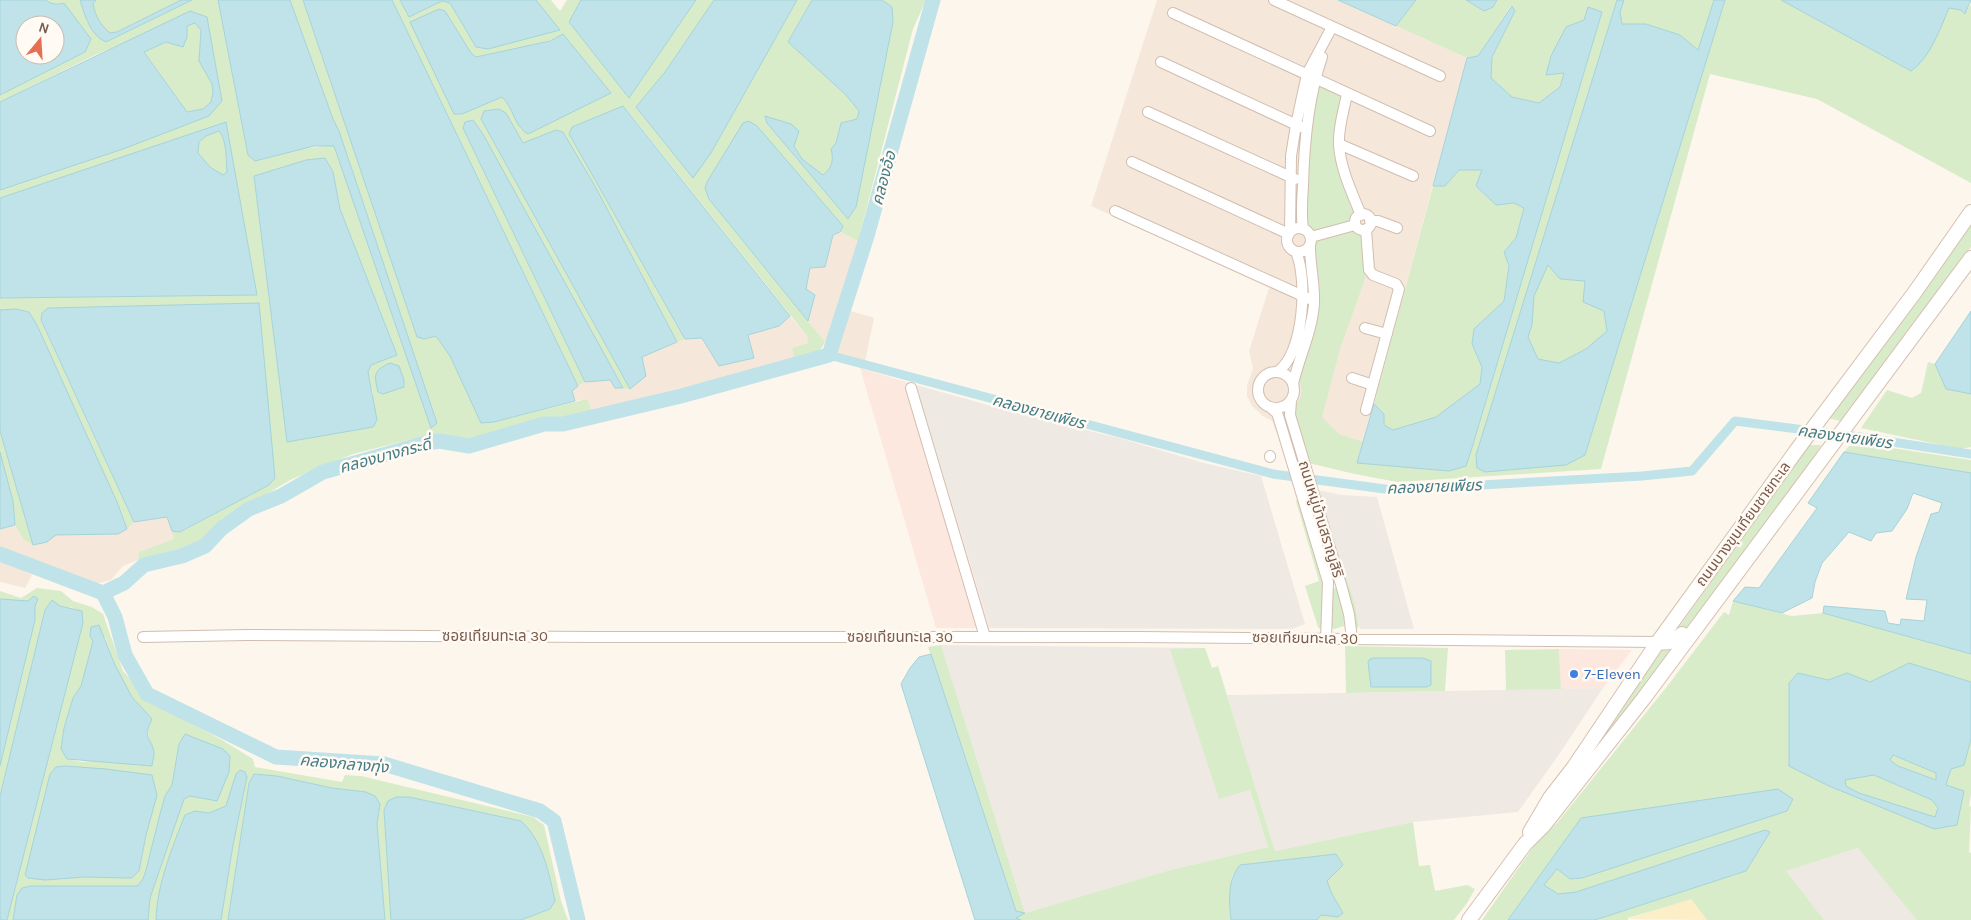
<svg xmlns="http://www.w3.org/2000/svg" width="1971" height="920" viewBox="0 0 1971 920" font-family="Karla,'Noto Sans Thai',sans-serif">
<rect width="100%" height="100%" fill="#fdf6ec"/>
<path fill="#f5e8da" d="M1157 0H1338L1467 58 1355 474 1309 463H1288L1272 421 1263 416 1252 406 1247 396V386L1253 368 1249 351 1269 288 1091 206Z
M840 232 858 241 830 334 825 342 808 321 815 295 806 289 810 268 825 267 833 235Z
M851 311 874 318 865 362 836 353 845 315Z
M790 316 807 336 809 343 792 348 794 359 592 411 587 399 575 401 572 391 578 386 585 382 610 380 615 388 642 357 677 342 685 339 748 335 779 326Z
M168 517 175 539 140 552 138 560 123 566 111 580 92 585 18 557 0 548V529L15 525 23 539 47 542 56 535 118 534 134 522Z
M0 559 32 575 25 588 0 582Z"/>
<path fill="#fde8e0" d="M860 368 916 385 990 628H936Z
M1559 649 1632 650 1603 688 1561 689Z"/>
<path fill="#efe9e4" d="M916 385 1031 417 1119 438 1204 463 1261 476 1305 624 1292 629 990 628Z
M1317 490 1342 495 1377 497 1414 629H1360L1355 604Z
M941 645 1205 648 1268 847 1170 870 1025 913Z
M1603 688 1560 753 1518 812 1413 822 1275 851 1227 695Z
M1902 834 1971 879 1915 920H1824L1785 871Z"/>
<path fill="#d8ecc9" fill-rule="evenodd" d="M46 0H80L87 22 106 42 192 0H218L248 155 334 145 431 427 437 423 339 131 333 119 290 0H303L417 337 424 339 436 336 450 356 481 423 494 422 587 399 592 411 506 431 459 440 428 435 353 454 290 480 234 514 204 540 173 553 138 560 139 552 174 539 172 531 181 532 269 485 275 478 42 313 41 321 134 522 127 529 117 502 37 325 29 312 16 309 0 310V298L257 295 226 123 0 198V190L123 149 222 101 207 17 142 35 93 56 0 102V95L85 52 61 4 47 2ZM325 158 333 172 340 209 397 355 371 365 368 372 373 393V426L287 442 254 176 306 160Z
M96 0H181L117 32 110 33C100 24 96 18 93 4Z
M392 0H400L409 17 442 1 450 3 476 47 559 30 536 0H551L560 11 567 0H581L569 22 629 98 696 0H714L665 72 636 107 693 177 711 153 797 0H812L788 42 846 95 859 111 857 119 841 123 836 143 831 149C834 160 832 168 823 175L802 159 794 145 799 131 766 116 767 123 848 219 856 207 893 22 892 7 882 0H926L913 29 858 241 840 232 843 227 709 199 825 342 819 352 794 359 792 348 808 343 807 336 627 110 569 134 685 339 677 342 595 186 563 132 556 130 523 144 506 113 481 119 630 389 623 388 463 128 585 382 578 386ZM563 34 611 93 521 130 508 103 502 97 491 101 471 53 476 57C505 53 538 48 563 34Z
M1416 0H1466L1484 11 1493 7 1497 0H1617L1476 455H1585L1725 0H1781L1911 71 1936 38 1949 8 1961 10 1965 14 1971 4V183L1817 99 1710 74 1601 469 1397 482 1355 474 1309 463 1292 411C1303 397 1304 391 1297 374L1307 354 1312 250 1315 241 1313 232 1307 225 1305 184 1316 86 1320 84 1343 93 1334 138 1335 150 1356 211 1352 217V230L1363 235 1365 279 1340 349 1322 417 1339 434 1363 442 1358 463 1471 451 1602 12 1584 20 1546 75 1565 73 1560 87 1539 103 1512 97 1491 78 1492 57 1515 11 1511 6 1478 56 1467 58 1396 26Z
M1624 0H1714L1698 50 1680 35 1646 24H1622L1620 12Z
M195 23 201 30 199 61 212 84 214 92 211 102 203 109 187 112 144 51 167 42 187 37V26Z
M219 131C227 140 226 160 227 173L223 176 210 167 198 153 199 142 206 136Z
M1459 170H1483L1476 186 1496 205 1514 203 1524 208 1516 238 1504 252 1509 266 1504 301 1474 329 1472 344 1482 367 1480 385 1436 417 1393 430 1384 425V414L1374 404 1433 186H1445Z
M1971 223V247L1840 421 1828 418Z
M1548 264 1560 279 1585 281 1605 311 1607 331 1586 349 1559 363 1538 359 1528 337 1532 325 1534 296Z
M1928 362 1935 364 1946 389 1971 394V447L1960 449 1861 428 1887 390 1912 398 1921 393Z
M1287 424 1317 522 1315 523 1285 425Z
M0 431 33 545 23 539 15 525 13 501 0 452Z
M1809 445H1821L1808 467 1685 630 1680 626Z
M1849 446 1892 448 1971 460V473L1844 452Z
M1317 490 1355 604 1359 626 1357 628 1354 629Z
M1299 499 1323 587 1322 628 1320 629 1318 627 1305 586 1319 581 1296 501Z
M37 588 61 591 73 601 92 607 103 614 123 671 150 701 222 740 253 759 255 767 342 782 345 775 361 776 533 817 544 825 561 901 568 920H521L550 909 555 901 549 873 541 850 521 821 409 797H396L384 810 391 920H385L377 824 380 804 366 792 332 788 277 776 254 774 249 783 228 920H221L233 845 247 777 232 792 226 806 209 813 195 811 185 815C172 848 157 884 156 920H148L150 898 184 799 190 796 217 801 203 742 185 734 179 744 172 785 165 796 160 814 146 870 143 879 137 886H30L22 888 13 920H7L79 638 74 608 60 606 52 601 45 610 0 796V766L35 620V606L38 599 21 602 0 599V591L21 598ZM105 637 115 665 132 697 152 719C146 732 148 739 154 752L82 762 67 759 61 749 64 728 73 698 81 686 93 641ZM56 767 146 835 139 871 132 878 84 877 45 880 25 875 50 774Z
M1335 588H1338L1343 606 1344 626 1334 629 1331 626V605L1333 598 1330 596 1332 589Z
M1733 601 1792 616 1823 613 1971 654V682L1909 664 1870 682 1847 673 1828 680 1798 673 1789 683V766L1934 829 1951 769 1964 765 1971 739V794L1969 807 1971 806 1969 852 1971 853V920H1915L1916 919 1858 848 1786 871 1824 920H1707L1691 900 1628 918V920H1595L1746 871 1765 830 1576 892 1558 894 1543 885 1557 869 1570 879 1582 878 1614 867 1581 818 1508 920H1482L1536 843 1557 823 1665 689 1724 612 1729 615Z
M941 645 1025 913 1170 870 1268 847 1250 790 1219 799 1170 649 1205 648 1212 668 1218 666 1275 851 1413 822 1419 866 1430 865 1435 891 1467 885 1475 889 1467 903 1454 920H1317L1321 915 1338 917 1343 913 1332 894 1327 881 1233 874 1229 897 1231 920H1021L1016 918 1024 913 1016 911 928 647Z
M1345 646 1448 648 1445 691 1346 693Z
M1559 649 1561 689 1506 690 1505 650Z
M1658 650H1674L1599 744H1597Z
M1893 755 1936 773V780L1898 766 1890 760Z
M1874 775 1932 800 1938 808 1934 818 1859 793 1846 786 1844 780Z"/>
<path fill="#fcefc7" d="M1691 899 1707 920 1628 919Z"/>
<path fill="#bfe3e8" stroke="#a5d3da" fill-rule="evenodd" d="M0 0H46C49 4 60 5 64 3L91 39 85 52 0 95ZM25 25H55V55H25Z
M80 0H96L93 4C96 18 100 24 110 33L117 32 181 0H192L106 42C90 35 85 16 80 0Z
M218 0H290L333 119 339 131 437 423 431 428 334 146H314L255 161 248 155Z
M303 0H392L578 386 572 391 575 401 494 422 481 423 450 356 436 336 424 339 417 337Z
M400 0H536L560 30 488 49 476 47 450 3 442 1 409 17Z
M581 0H696L629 98 569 22Z
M714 0H797L711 153 693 178 636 107 665 72Z
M812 0H882L892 7 893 22 856 207 848 219 767 123 765 116 791 124 799 131 794 146 802 159 823 175C832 168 834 160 831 149L836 143 841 123 857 119 859 111 846 95 788 42Z
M1338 0H1416L1396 26Z
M1466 0H1497L1493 7 1484 11Z
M1617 0H1624L1620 12 1622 24H1646L1680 35 1698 50 1714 0H1725L1585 455 1566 465 1485 472 1477 468 1476 455ZM1548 265 1560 279 1585 281 1583 302 1604 311 1607 331 1586 349 1559 363 1538 359 1528 337 1532 325 1534 296Z
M1781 0H1971L1965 14 1961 10 1949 8C1940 29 1930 58 1911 71Z
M1512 6 1515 11 1492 57 1491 78 1512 97 1539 103 1560 87 1564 73 1546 75 1551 56 1566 27 1584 20 1588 7 1602 12 1471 451 1466 466 1449 471 1357 463 1374 404 1384 414V425L1393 430 1436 417 1480 384 1482 367 1472 344 1474 329 1504 301 1509 266 1504 252 1516 238 1524 208 1514 203 1496 205 1476 186 1482 170H1459L1445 186H1433L1467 58 1478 56Z
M439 9 445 11 471 53 476 57 550 41 563 34 611 93 528 134C514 127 514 108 502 97L462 114H454L410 22Z
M190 11 207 17 222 101 209 116 123 149 0 190V102ZM195 23 201 30 199 61 212 84 213 92 211 102 203 109 187 112 144 52 166 42 183 47 187 37V26Z
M623 106 790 316 779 326 748 335 754 358 719 366 702 338 685 339 569 134 572 127Z
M499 109 506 113 523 143 556 130 563 132 595 186 677 342 642 357 646 376 630 389 481 119 484 111Z
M473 120 483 134 623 388H615L610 380 585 382 463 128 465 122Z
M749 121 757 126 843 226 840 232 833 235 825 267 810 268 806 289 815 295 808 321 709 199 705 188 707 182 743 123Z
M226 122 257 295 0 298V198ZM219 131C227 140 226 160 227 172L223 175 210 167 198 153 199 142 206 136Z
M325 158 333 172 340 209 397 355 371 365 368 372 377 420 373 427 287 442 254 176 306 160Z
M259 303 275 478 269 485 180 532 172 531 167 517 134 522 41 320 42 313 48 308Z
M16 309 29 312 37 325 117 502 127 529 118 534 56 535 47 542 33 545 0 431V310Z
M1971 311V394L1946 389 1935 364Z
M390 363 399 366 404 380V387L383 394 378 392C374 374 373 371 390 363Z
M0 452 13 501 15 525 0 529Z
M1844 452 1971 473V654L1823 613 1824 606 1885 611 1888 623 1900 625 1901 619 1924 621 1927 600 1906 599 1916 557 1931 514 1939 512 1942 503 1913 493 1907 509 1892 531 1876 533 1871 541 1849 532 1822 563 1815 582 1812 598 1782 613 1733 601 1745 587 1759 588 1817 508 1808 503Z
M34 596 38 599 35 606V620L0 766V599L28 601Z
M52 600 60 606 82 611 83 623 7 920H0V796L45 610Z
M99 625 115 665 132 697 152 719C141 741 154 739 154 754 154 758 152 762 152 766L67 759 61 749 64 728 73 698 81 686 93 641 90 636 91 627Z
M931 654 1016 911 1025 913 1016 918 1021 920H975L901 684 910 668 919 657Z
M1374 658H1423L1431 661V685L1426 687H1371L1368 662 1370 659Z
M1909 663 1971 682V739L1964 765 1951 769 1946 785 1964 791 1957 825 1934 829 1829 786 1789 766V683L1798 673 1828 680 1847 673 1870 682ZM1893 755 1936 773V780L1898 766 1890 760ZM1874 775 1932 800 1938 808 1935 817 1859 793 1846 786 1845 780Z
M185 734 223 749 230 756 229 772 217 801 190 796 184 799 150 898 148 920H13L17 895 22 888 30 886H137L143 879 146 870 160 814 165 796 172 785 179 744Z
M65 766 106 769 152 775 157 795 146 835 139 871 132 878 84 877 45 880 28 878 25 875 50 774 56 767Z
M240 770 245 772 247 777 233 845 221 920H156C157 884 172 848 185 815L195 811 209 813 226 806 236 774Z
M254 774 277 776 332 788 366 792 375 796 380 804 377 824 385 920H228L249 783Z
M1778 789 1793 799 1787 811 1582 878 1570 879 1557 869 1544 885 1558 894 1576 892 1765 830 1770 832 1746 871 1595 920H1508L1581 818Z
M396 797H409L521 821C543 841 549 873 555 901L550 909 521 920H391L384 810 388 801Z
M1336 854 1343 865 1327 881 1332 894 1343 913 1338 917 1321 915 1317 920H1231C1229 900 1227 881 1240 865Z"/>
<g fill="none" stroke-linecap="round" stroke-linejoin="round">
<path stroke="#bfe3e8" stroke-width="9" d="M829 355 1273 474 1392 490 1642 476 1692 471 1735 421 1860 437 1971 454"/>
<path stroke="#bfe3e8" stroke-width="15" d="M0 554 103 593 124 583 144 565 182 556 205 546 221 529 249 509 281 496 323 472 422 444 439 441 469 446 544 424H563L681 396 829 355 867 236 933 0
M103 593 115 617 125 655 147 694 276 757 384 764 540 811 554 821 578 920"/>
<g stroke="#d1beb0" stroke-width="12">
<path id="minor" d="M1274 0 1440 76
M1173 13 1430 131
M1161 62 1301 127
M1347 94C1344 110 1338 127 1339 144 1340 168 1352 193 1361 215
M1148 112 1295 179
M1339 144 1413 176
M1132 162 1289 234
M1115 211 1314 301
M1355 222a8 8 0 1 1 16 0a8 8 0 1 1-16 0Z
M1370 221H1378L1397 228
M1287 240a12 12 0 1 1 24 0a12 12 0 1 1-24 0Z
M1303 229C1301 215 1302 200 1303 186 1304 142 1308 98 1322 57
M1366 229 1369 270 1373 275 1396 284 1399 289 1366 410
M1290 232 1291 156 1296 125 1307 74 1332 27
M1311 237 1355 225
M1365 328 1387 334
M1258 390a18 18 0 1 1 36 0a18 18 0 1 1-36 0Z
M1277 372C1304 355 1308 279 1296 252
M1352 378 1373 385
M1293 384C1299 357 1312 332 1314 304 1315 285 1310 266 1310 246
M911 388 985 637
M1291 401 1290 415 1342 588 1349 614 1352 639
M1271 408 1277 413 1279 419 1328 582 1326 639
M1270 456V457
M143 637 247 635 596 637H1140L1658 642"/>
</g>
<g stroke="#d6c0b0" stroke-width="16">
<path id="secondary" d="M1658 642C1669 644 1674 641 1682 634
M1530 832 1550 798 1574 767 1658 642 1799 447 1915 292 1971 212
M1469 920 1525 844 1544 825 1644 698 1971 258"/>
</g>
<use href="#minor" stroke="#fff" stroke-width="10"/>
<use href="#secondary" stroke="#fff" stroke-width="14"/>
</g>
<circle fill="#3f7fe0" stroke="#fffaf3" stroke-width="2" cx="1574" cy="674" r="5"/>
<g text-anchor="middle" stroke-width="5" stroke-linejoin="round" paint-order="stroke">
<g font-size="15" fill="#7a5c4d" stroke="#fffaf3">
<text transform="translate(1321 519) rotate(73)" y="5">ถนนหมู่บ้านสราญสิริ</text>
<text transform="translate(1743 524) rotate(-54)" y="5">ถนนบางขุนเทียนชายทะเล</text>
<text x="495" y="641">ซอยเทียนทะเล 30</text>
<text x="900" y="642">ซอยเทียนทะเล 30</text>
<text transform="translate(1305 638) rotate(1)" y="5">ซอยเทียนทะเล 30</text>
</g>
<g font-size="15" fill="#366cbe" stroke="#fffaf3" text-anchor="start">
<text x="1584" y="679">7-Eleven</text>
</g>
<g font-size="16" font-style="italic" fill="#437c86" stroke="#fffaf3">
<text transform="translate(883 178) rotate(-75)" y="6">คลองอ้อ</text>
<text transform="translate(1039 411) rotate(15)" y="6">คลองยายเพียร</text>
<text transform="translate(1845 436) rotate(8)" y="6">คลองยายเพียร</text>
<text transform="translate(385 455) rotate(-15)" y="6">คลองบางกระดี่</text>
<text transform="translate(1434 486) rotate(-2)" y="6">คลองยายเพียร</text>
<text transform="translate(344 763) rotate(5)" y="6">คลองกลางทุ่ง</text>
</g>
</g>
<g transform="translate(40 40) rotate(18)"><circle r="24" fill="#fffaf3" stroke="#cabbb1"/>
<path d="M0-4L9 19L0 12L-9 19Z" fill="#e76f51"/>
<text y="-8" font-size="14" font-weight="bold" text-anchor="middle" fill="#7a5c4d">N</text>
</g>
</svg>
